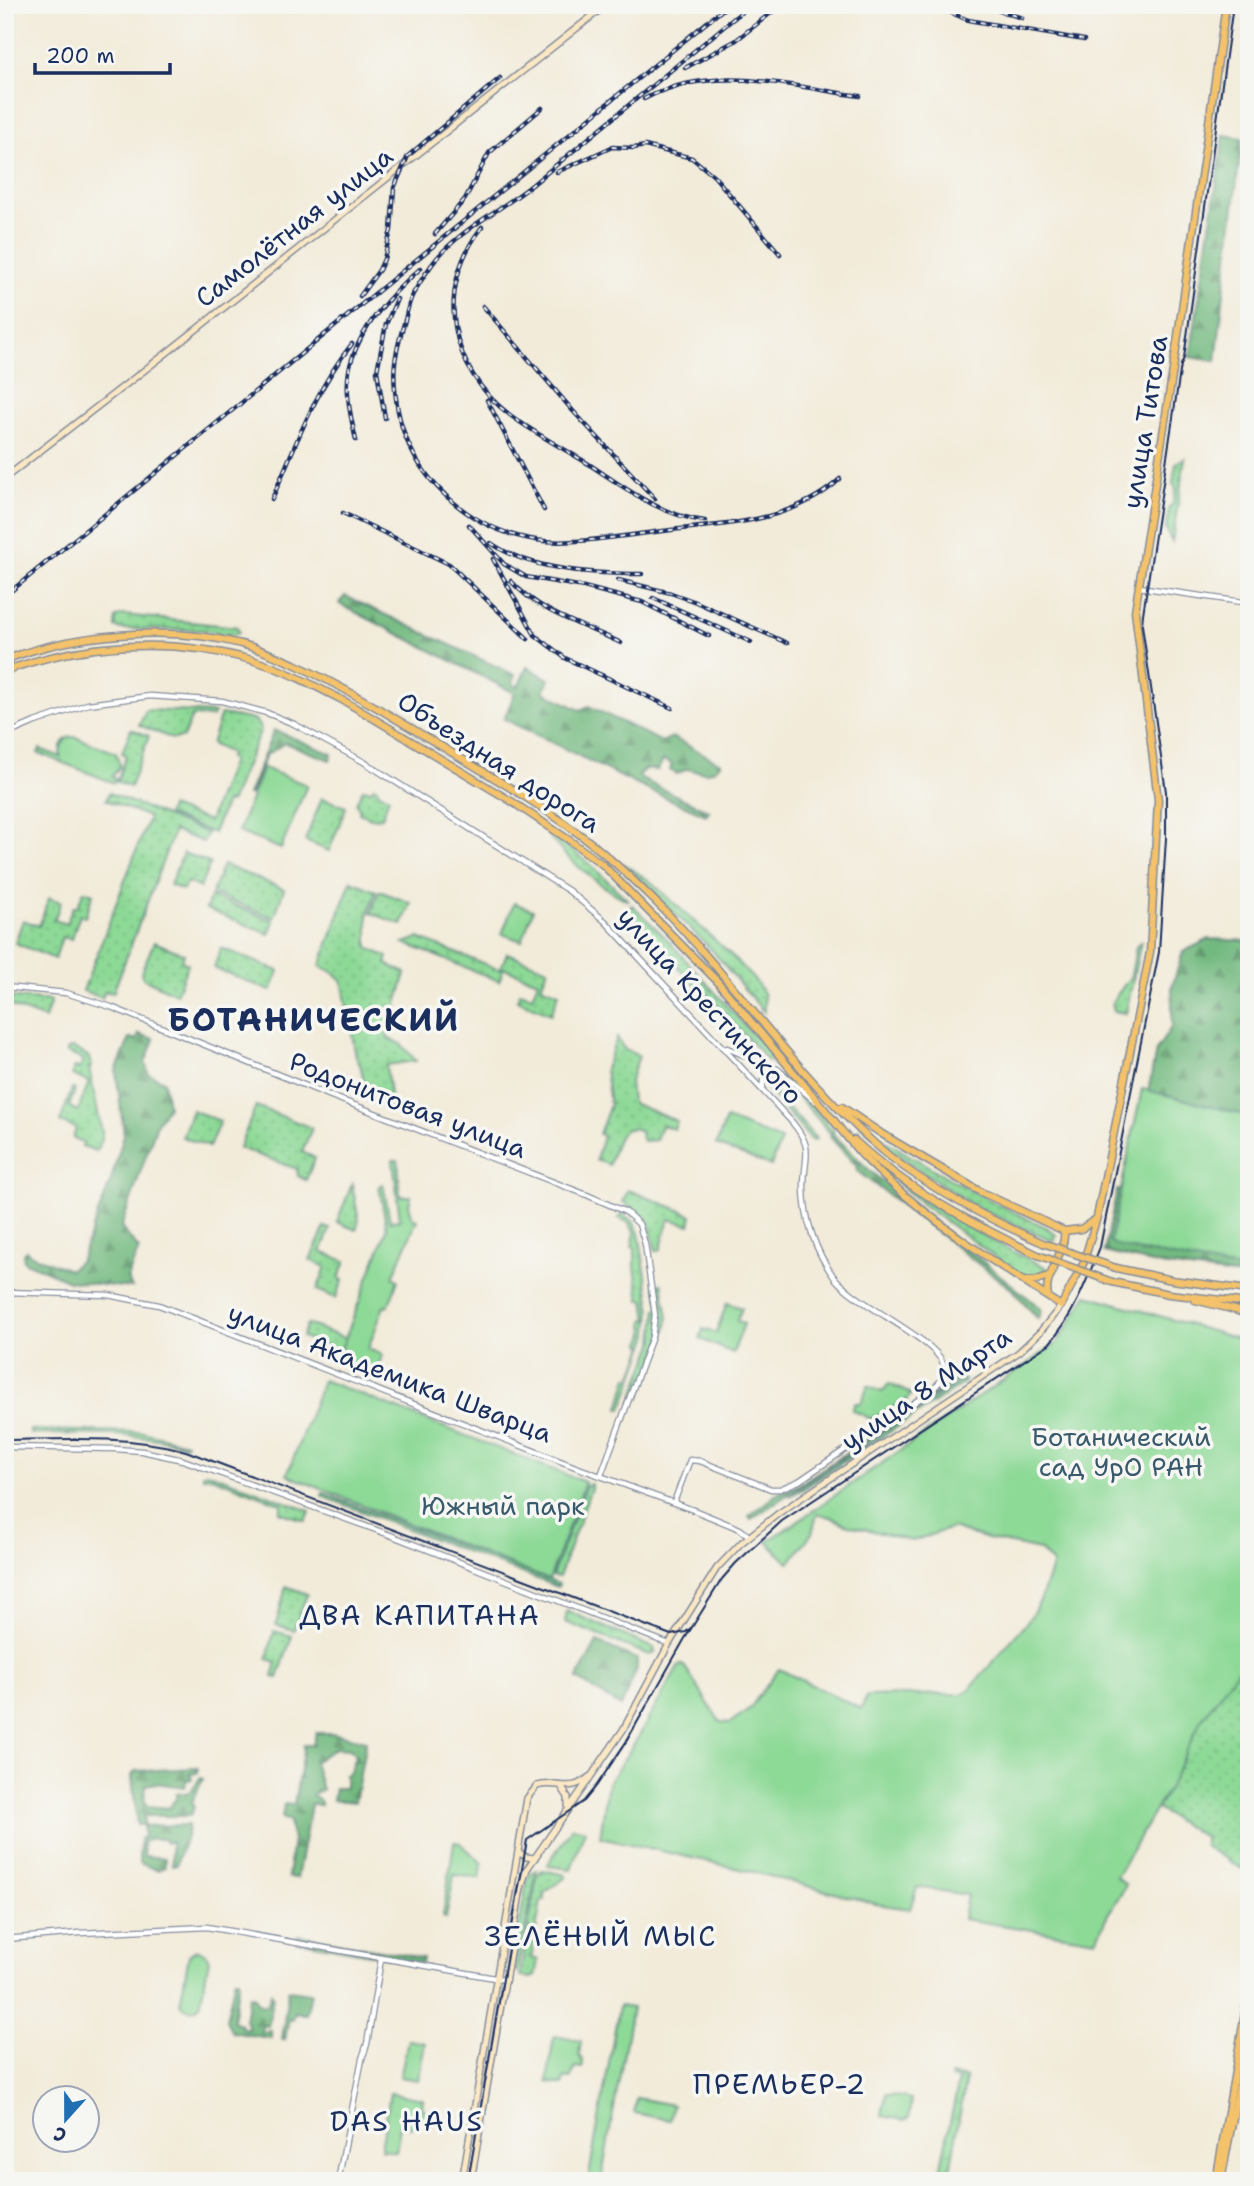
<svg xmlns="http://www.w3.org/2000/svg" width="1254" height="2186" viewBox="0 0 1254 2186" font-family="'Shantell Sans',sans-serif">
<defs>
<pattern id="grass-dots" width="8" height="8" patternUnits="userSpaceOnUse" patternTransform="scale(1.75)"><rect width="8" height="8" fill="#8dd996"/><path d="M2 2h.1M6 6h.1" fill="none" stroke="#79bb84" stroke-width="1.8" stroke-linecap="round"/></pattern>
<pattern id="forest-firs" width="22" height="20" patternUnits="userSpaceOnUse" patternTransform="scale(1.75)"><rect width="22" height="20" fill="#72b97f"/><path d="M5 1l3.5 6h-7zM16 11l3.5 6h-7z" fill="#5d976b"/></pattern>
</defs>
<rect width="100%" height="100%" fill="#f6f6f2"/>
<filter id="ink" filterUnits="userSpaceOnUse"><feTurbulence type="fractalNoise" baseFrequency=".0143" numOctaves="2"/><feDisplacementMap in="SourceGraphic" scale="14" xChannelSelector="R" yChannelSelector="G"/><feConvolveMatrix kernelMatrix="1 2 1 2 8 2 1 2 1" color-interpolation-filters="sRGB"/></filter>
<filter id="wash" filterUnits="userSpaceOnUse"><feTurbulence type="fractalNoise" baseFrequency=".00686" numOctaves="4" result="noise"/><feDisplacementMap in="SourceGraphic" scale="28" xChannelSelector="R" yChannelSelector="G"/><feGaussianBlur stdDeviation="1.57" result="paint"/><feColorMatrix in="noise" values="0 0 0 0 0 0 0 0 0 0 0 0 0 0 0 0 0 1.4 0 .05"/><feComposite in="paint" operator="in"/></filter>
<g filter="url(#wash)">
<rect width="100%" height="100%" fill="#f2ebd9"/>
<path fill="url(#grass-dots)" stroke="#54847a" stroke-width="2" d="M1185 458 1172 542 1166 529 1169 508 1173 504 1176 488 1173 484 1176 463Z
M124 615 237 627 239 632 234 635 201 630 120 629 115 627 116 617Z
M146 710 215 713 212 717 192 716 183 737 173 739 139 725Z
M221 714 255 720 261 729 230 803 226 802 213 833 167 815 170 807 209 821 232 760 229 758 230 753 211 744Z
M131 729 149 736 130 787 117 782 126 755 122 753Z
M374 787 377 788 379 793 389 797 382 817 371 818 359 813 360 810 356 803 363 789 371 790Z
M109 793 207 833 203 842 174 831 113 993 105 991 102 998 83 991 149 817 106 800Z
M322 798 346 807 329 851 305 841Z
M547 833 583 858 629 901C604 890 562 856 547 833Z
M183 853 210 863 200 888 187 882 183 890 170 885Z
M623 863 651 882 730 954 757 983 764 995V1012L709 947Z
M223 865 284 889 274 918 212 893Z
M351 881 376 891 368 914V948L388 957 386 964 406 973 387 1038 401 1044 416 1061 386 1065 392 1110 367 1099 361 1067 356 1056 342 980 335 973 320 966Z
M84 891 93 894 85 917 80 915 71 939 62 937 55 959 15 943 23 920 39 926 49 898 61 902 54 920 66 924 73 907H77Z
M379 891 411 903 402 925 371 913Z
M211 896 274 921 269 934 206 909Z
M632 905 667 939 783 1068 767 1060 704 990 702 991 628 917 626 911Z
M418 938 500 970 507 953 548 969 541 986 559 993 551 1014 517 1000 520 992 532 996 538 981 504 968 499 981 404 943Z
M1141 941 1126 1013 1114 1011 1112 1002 1131 976 1136 947Z
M154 942 184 954 181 961 188 964 176 994 143 978 141 973Z
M221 948 279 971 271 991 214 968Z
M5 997 51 1001 45 1019 5 1004Z
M617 1038 625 1050 639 1056 630 1081 632 1103 677 1121 674 1129 661 1125 656 1140 643 1141 639 1130C618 1121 614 1150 609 1165L596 1160 603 1136 599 1134 610 1105 605 1069Z
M73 1048 88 1056 92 1067 89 1068 102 1133V1140L96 1151 82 1146 83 1142 73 1138 76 1128 60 1122 72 1089 75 1090 69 1107 78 1111 89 1082 72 1075 75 1067 80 1069 83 1060 66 1052 68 1049Z
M772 1075C793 1076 820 1116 834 1131L831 1134 782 1078 771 1088 816 1139 812 1141 766 1088V1080Z
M256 1106 312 1128 302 1152 315 1158 306 1180 298 1176 297 1169 239 1148Z
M192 1110 220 1121 209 1147 182 1137Z
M859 1124C920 1163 982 1199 1048 1228L1056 1235 1054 1241 979 1209 889 1149Z
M869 1159C923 1203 984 1239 1047 1268L1046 1272 1031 1278 1016 1272 923 1205Z
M352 1184 359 1221 356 1230 337 1222Z
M628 1190 692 1215 690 1225 669 1219 660 1251H656L648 1219 623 1202Z
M621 1213 633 1221 639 1233 651 1307 649 1334 622 1409 619 1408 628 1377 632 1378 644 1346 641 1344 645 1333 644 1320 648 1319 645 1300H640L635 1267V1247H632L635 1233 628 1222 619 1218Z
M325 1227 330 1229 321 1252 346 1261 339 1278 343 1280 336 1298 317 1290 326 1267 310 1260Z
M662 1284 668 1317 667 1327 640 1397 634 1394 654 1343 657 1309 661 1307 655 1286Z
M307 1324 345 1338 341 1351 302 1337Z
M964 1379 965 1382 804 1489 789 1496Z
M30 1430 142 1432 186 1443 185 1445C135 1431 82 1435 30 1434Z
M207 1472 310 1511 306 1521 280 1512 282 1504 209 1476 203 1477V1473Z
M591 1484V1488L559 1577 552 1576 586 1485Z
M323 1493 559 1584 558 1587 322 1496Z
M286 1586 307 1594 294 1630 276 1625Z
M567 1611 654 1648 655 1653 649 1655 565 1622Z
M274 1631 292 1636 278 1678 273 1677 277 1662 267 1659Z
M1249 1641V1873L1204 1846V1837L1157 1809 1201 1720 1229 1681Z
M537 1870 517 1971 512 1970 527 1880 531 1873Z
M542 1870 565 1875 566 1877 543 1894 545 1900 541 1901 531 1958 538 1960 535 1976 531 1978 520 1976 537 1876Z
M951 2075 966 2078 949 2177H943L939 2175 959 2080 951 2078Z"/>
<path fill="url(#forest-firs)" stroke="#46746e" stroke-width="2" d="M1224 135 1242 138 1216 361 1190 357Z
M345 596 515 675 513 684 518 687 527 667 549 679 544 692 580 710 589 706 662 742 672 737 721 763C712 776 701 772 687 769L677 774 670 770 672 764 663 760 658 770 644 769 639 775 641 779 709 811 706 815 644 788 504 719 515 693 341 605 339 603Z
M274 730 332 754 330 760 285 743 266 755 250 795H248Z
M1209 939 1249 941V1141L1148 1092 1156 1051 1172 1026V987L1183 952Z
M139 1034 154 1039 145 1063 149 1074 164 1081 168 1106 158 1121 121 1228 139 1249 127 1278 132 1288 69 1281 24 1261 23 1254 26 1250 29 1254 69 1270 80 1261 110 1183 124 1135 116 1071 130 1038 137 1040Z
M833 1134 870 1171 1032 1301 1042 1310 1038 1319 1014 1291 857 1171 856 1165 830 1137Z
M1117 1190 1131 1194 1249 1262V1277L1161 1265 1104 1252Z
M949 1373 962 1377 751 1519 749 1516 778 1493 798 1485 934 1394 943 1385Z
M597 1642 637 1659V1668L621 1707 577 1679Z
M316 1733H332L366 1741 355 1802 333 1800 335 1788H345V1775L350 1772 355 1756 350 1749 335 1748 314 1762 322 1790 312 1795 321 1802V1805H311L297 1878 288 1877 293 1839 289 1826 290 1821 282 1818 284 1804 294 1805 304 1745H313Z
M198 1768 197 1773 190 1774 192 1779 187 1780 184 1787 155 1783 146 1785 144 1801 147 1806 168 1808 176 1799V1794L190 1792 200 1778 203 1779 191 1803 194 1807 190 1816H144V1825H137L132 1776 135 1771Z
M188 1825C188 1840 179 1850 177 1864L172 1865 171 1841 167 1843 163 1839H150L143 1842 144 1856 165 1858V1867L157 1870 139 1863 140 1838 144 1837 143 1826Z
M298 1935 423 1958 422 1963 297 1941Z
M235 1979H239L233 2021 240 2024 242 2028 248 2030V2025L245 2021 249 1996 255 1997 258 2004 267 2006 271 1993 273 1997 268 2026 263 2025 261 2031 266 2032 268 2030H271V2038L232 2032 226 2020Z
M288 1990 311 1993 306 2014 295 2012 293 2019H289L285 2040H282Z"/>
<path fill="#8dd996" stroke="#54847a" stroke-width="2" d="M70 737H75L116 753 120 766 112 777 116 779 114 783 38 753 40 749 61 757C59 748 61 741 70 737Z
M263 768 307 785 281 849 238 832Z
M514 903 533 910 522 941 502 934Z
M1142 1089 1249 1116V1271L1121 1247 1110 1242Z
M726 1119 781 1140 771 1166 716 1145Z
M393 1160H398L400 1196H411L409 1205 413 1219 417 1220 393 1277 398 1280 388 1307 384 1306 368 1349 383 1355 374 1373 337 1360 387 1229 379 1186 383 1184 390 1221 400 1220Z
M1087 1295 1249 1342V1641L1242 1664 1201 1720 1173 1780 1116 1877 1126 1885 1107 1916 1096 1940 963 1919 967 1895 917 1887 910 1909 876 1904 762 1874 600 1837 608 1783 636 1741 680 1664 685 1667 720 1722 730 1723 750 1708 779 1669 861 1709 867 1696 961 1694 968 1691 1028 1621 1041 1599 1053 1564 1040 1550 987 1539 952 1528 912 1541 845 1524 831 1517 817 1514 812 1533 789 1563 767 1542 1057 1343Z
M727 1303 742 1308 737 1321 744 1324 733 1353 700 1339 703 1329 716 1333Z
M323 1380 585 1482 549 1580 287 1475Z
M889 1384 911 1394 906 1401 871 1419 852 1410 855 1403H861L868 1386 882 1392Z
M572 1827 585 1830 571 1869 547 1866Z
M454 1842 460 1843 482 1863 480 1878 454 1875 446 1918 443 1916Z
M197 1949 206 1954 209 1960 200 2005C194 2012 186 2010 180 2004L189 1955Z
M619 2006 632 2008 631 2013 601 2181H588Z
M554 2036 581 2041 579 2055 583 2062 582 2068 576 2067 570 2079 565 2078 563 2085 547 2082Z
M408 2040 425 2043 418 2080 400 2077Z
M390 2093 423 2099 422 2109 425 2110 424 2119 415 2118 413 2127 400 2125 396 2152 381 2149Z
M886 2094 911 2099 909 2118 903 2120 882 2116Z
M637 2098 673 2105 670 2120 634 2113Z"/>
</g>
<g filter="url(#ink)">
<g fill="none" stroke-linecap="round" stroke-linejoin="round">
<g stroke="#868d9c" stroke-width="7">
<path id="tertiary" d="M1139 587 1249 603
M5 735 35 722 88 704 150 696 222 701 267 713 294 724 364 762 569 891 605 921 792 1122C815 1150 804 1155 804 1187 804 1218 815 1251 834 1277 855 1304 933 1338 943 1363 948 1376 937 1386 927 1394L799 1481 780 1489H771L700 1461 690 1460 674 1502
M5 987 66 993 111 1007 331 1096 587 1195 626 1212 639 1224 645 1244 655 1315 652 1337 601 1475
M727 1048 777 1069 815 1101
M763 1088V1080L769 1073 781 1074
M5 1292 108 1295 159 1305 573 1466 696 1511 740 1529 749 1536
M5 1447 116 1449 142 1451 183 1460 390 1535 669 1644
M5 1939 80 1933 207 1927 506 1980
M338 2181 362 2059 367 2044 381 1959"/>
</g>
<g stroke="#868d9c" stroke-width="8">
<path id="secondary" d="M5 478 164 355 606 5
M562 1788 568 1797V1807
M518 1852 526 1857 535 1858
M462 2181 527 1798 537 1786C557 1780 570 1794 589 1777
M471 2181 521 1888 527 1869 623 1730 669 1644 717 1568 741 1543 779 1513 1019 1352 1040 1332 1061 1306"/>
</g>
<g stroke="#868d9c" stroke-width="9">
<path id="primary" d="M5 660C73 633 170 625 241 644 259 648 277 657 294 664 340 685 383 711 426 737 476 768 528 796 575 831 606 853 633 880 660 906 736 982 795 1073 875 1144 920 1184 988 1219 1043 1243
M5 671C80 643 170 637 248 659 282 668 315 686 346 702L511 801 572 842 603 865 717 981 836 1123
M842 1107 882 1134 981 1192 1064 1231 1081 1229 1096 1219
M834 1121C844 1133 854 1147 865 1158 921 1216 994 1262 1061 1306L1083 1264 1097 1217 1150 952 1158 800 1135 611 1173 370 1226 5
M854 1140C907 1190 973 1224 1038 1255
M1116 1268 1172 1280 1249 1290
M1025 1281H1034L1051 1275
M1112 1282 1169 1294 1249 1303
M1049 1298C1040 1280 1067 1252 1064 1231
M1195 1300 1235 1310 1249 1315
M1216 2181 1249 1990
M1221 2181 1249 2033"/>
</g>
<use href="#tertiary" stroke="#fff" stroke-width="4.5"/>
<use href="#secondary" stroke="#fae7c3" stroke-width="5"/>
<use href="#primary" stroke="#f3c26a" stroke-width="6"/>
<path stroke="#1b2f5e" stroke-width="2" d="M5 1440C66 1439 127 1435 186 1451L671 1635 686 1632 692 1627
M468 2181 527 1840 584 1801 597 1785 626 1742 684 1640 722 1579 736 1563 782 1521 1049 1344C1073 1317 1087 1280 1100 1247L1159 952 1166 838V792L1142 625 1143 614 1181 365 1184 358 1233 5"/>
<g stroke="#1b2f5e" stroke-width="4.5">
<path id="rail" d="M750 5C677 65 605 125 532 185 501 210 463 228 437 258 428 269 420 282 413 294 409 302 407 311 405 320 394 357 391 372 398 411 411 477 469 530 536 540 572 546 633 534 671 530 730 524 795 521 840 479
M933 5 968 20 1084 40
M982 5 1022 18
M685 68 735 41 781 5
M644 99C711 63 788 86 860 96
M557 172 612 147 634 148 645 146 692 158 714 176 780 254
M482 227C434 289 449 369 510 415 534 433 561 447 587 463 624 487 660 516 705 521
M435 234 465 199 489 153 542 108
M360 296 379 270 384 259 391 230 394 188 408 156 500 78
M483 306 573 411 655 499
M487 400 544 510
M385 418 377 371 386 324 397 299
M356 440C350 415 343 384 352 359 364 323 393 292 421 268
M272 499C295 447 315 389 352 344
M343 513 449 564 528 639
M469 525 504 564 526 577 584 587 642 602 709 636
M491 543C531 571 595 574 642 574
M493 559 535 635 565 658 672 708
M618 580 671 593 696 602 787 643
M511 581C538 612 585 626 621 643
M5 596 728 5
M653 598 751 642"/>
</g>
<use href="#rail" stroke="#f6f6f2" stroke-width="2" stroke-dasharray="5" stroke-linecap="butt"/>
<g stroke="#868d9c" stroke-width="9" stroke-linecap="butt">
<path id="primary-bridge" d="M1043 1243 1116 1268
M1038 1255 1112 1282"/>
</g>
<use href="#primary-bridge" stroke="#f3c26a" stroke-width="6"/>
</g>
</g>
<g text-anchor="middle" stroke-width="7" stroke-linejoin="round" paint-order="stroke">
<g font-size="26" fill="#1b2f5e" stroke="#f6f6f2">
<text transform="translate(294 227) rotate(-38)" y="9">Самолётная улица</text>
<text transform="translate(1145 422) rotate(-81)" y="9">улица Титова</text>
<text transform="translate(499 762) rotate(33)" y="9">Объездная дорога</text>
<text transform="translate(710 1006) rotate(47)" y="9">улица Крестинского</text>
<text transform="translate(408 1105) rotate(21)" y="9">Родонитовая улица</text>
<text transform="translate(390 1373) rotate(21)" y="9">улица Академика Шварца</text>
<text transform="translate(926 1389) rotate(-34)" y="9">улица 8 Марта</text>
</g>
<g font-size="26" fill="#385a6c" stroke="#f6f6f2">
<text x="1121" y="1446">Ботанический<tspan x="1121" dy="30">сад УрО РАН</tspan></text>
<text x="503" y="1515">Южный парк</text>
</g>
<g font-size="28" letter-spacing="2" fill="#1b2f5e" stroke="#f6f6f2">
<text x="420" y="1625">ДВА КАПИТАНА</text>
<text x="601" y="1946">ЗЕЛЁНЫЙ МЫС</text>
<text x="780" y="2094">ПРЕМЬЕР-2</text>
<text x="407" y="2131">DAS HAUS</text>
</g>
<g font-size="33" font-weight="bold" letter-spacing="2" fill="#1b2f5e" stroke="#f6f6f2">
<text x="314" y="1031">БОТАНИЧЕСКИЙ</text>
</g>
</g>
<rect width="1254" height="2186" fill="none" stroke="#f6f6f2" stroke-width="28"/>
<g transform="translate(66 2119) rotate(201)"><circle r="33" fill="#f6f6f2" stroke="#9ea6b7" stroke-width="2"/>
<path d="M0-5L12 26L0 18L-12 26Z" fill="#1f6fb2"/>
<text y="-10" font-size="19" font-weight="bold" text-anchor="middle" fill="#1b2f5e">С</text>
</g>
<path d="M35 63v10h135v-10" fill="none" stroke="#1b2f5e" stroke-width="3.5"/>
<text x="46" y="63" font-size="21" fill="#1b2f5e" stroke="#f6f6f2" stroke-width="5" paint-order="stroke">200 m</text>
</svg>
